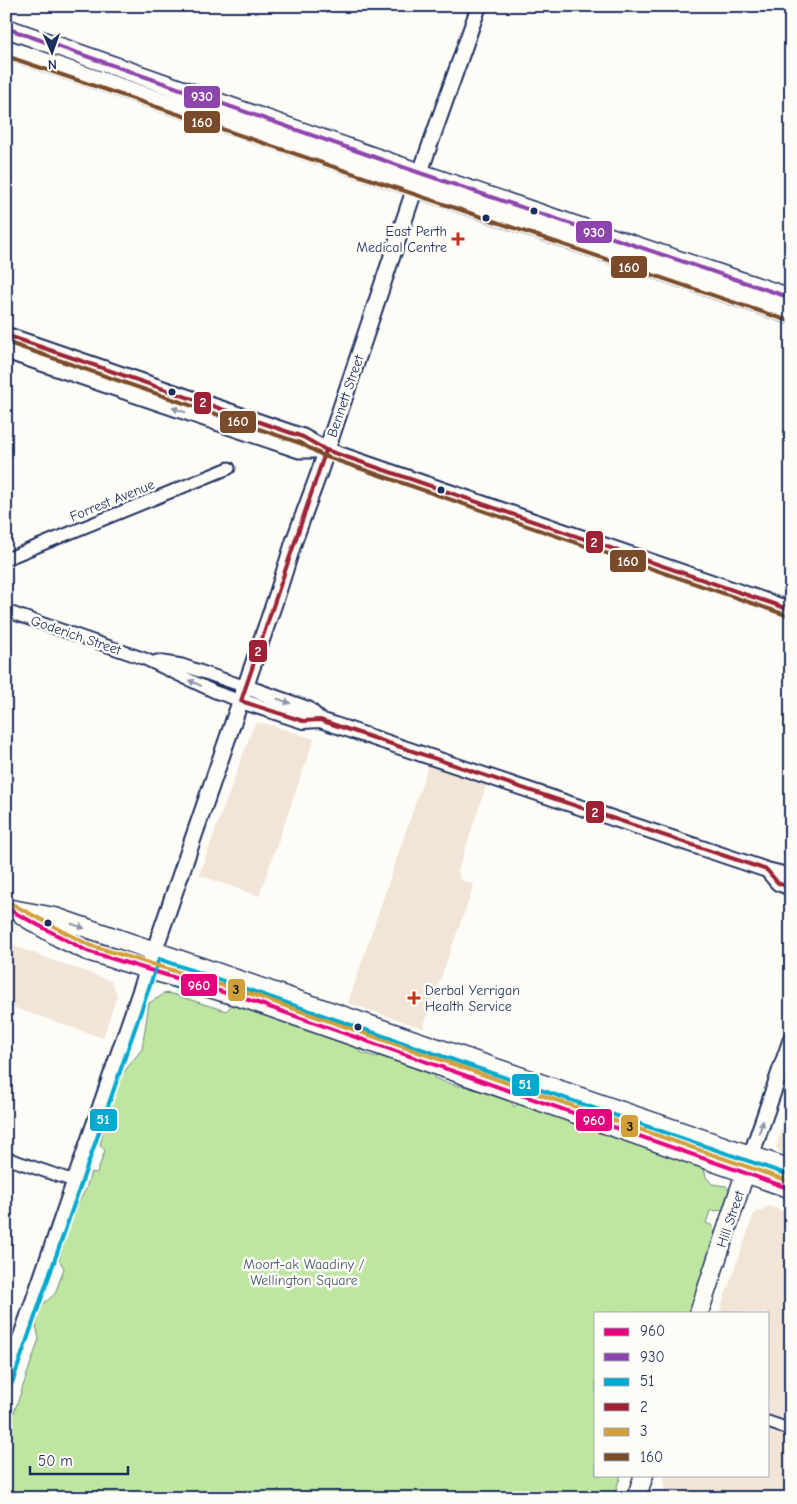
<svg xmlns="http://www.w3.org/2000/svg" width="797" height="1504" viewBox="0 0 797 1504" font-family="'Comic Neue',sans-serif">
<rect width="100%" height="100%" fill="#fdfcf7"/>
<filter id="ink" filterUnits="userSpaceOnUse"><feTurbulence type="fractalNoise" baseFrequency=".02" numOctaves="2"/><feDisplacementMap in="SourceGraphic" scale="10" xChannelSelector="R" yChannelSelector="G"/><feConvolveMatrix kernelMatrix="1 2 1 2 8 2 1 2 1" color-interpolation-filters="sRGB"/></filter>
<g filter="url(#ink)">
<path fill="#f2e4d7" d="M258 723H264L314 739 259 896 199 875 254 725Z
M431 757 489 777 458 871 461 880 474 885 423 1028 348 1003Z
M11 945 111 981 117 995 103 1038 6 1005V960Z
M791 1104V1156L781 1153 776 1147Z
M769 1206 791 1214V1498H665L664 1475H768V1313H719L754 1214Z"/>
<path fill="#bee6a1" stroke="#6c8a80" d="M163 993 172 994 226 1011 233 1004H249C256 1016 259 1015 273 1012L362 1044 359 1052 376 1057 386 1055 435 1071 434 1078 454 1085 470 1087 479 1084 507 1094 514 1107 523 1099 703 1165 706 1177 712 1184 726 1186 732 1193 726 1210 710 1211 706 1223 713 1226 716 1240 696 1297 689 1313H596V1475H621L613 1498H6V1436L39 1339 36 1325 43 1304 55 1294 64 1268 59 1260 64 1243 66 1225 86 1189 91 1172 97 1173 105 1150 100 1146 110 1100 117 1081 142 1049 149 1003 161 996Z"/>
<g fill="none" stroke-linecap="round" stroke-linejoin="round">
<g stroke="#1b2f5e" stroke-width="15">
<path id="minor" d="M6 559 229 468
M6 611 145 659 215 692 241 701
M157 661 182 665 246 687
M6 1158 74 1181
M768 1422 791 1430"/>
</g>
<g stroke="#1b2f5e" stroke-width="18">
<path id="tertiary" d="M420 173 479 6
M246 687 308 709 320 720 341 727 767 870 791 876
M241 701 303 721 320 720
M767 870 778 883 791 888"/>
</g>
<g stroke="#1b2f5e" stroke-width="19">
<path id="secondary" d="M6 335 303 437 326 450 791 610
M6 351 299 450H325
M747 1167 791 1040
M6 1381 277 595 294 541 319 473 419 176"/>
</g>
<g stroke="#1b2f5e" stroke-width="21">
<path id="primary" d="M6 28 420 173 791 298
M6 49 791 315
M6 908 55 917 791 1169
M23 916 60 938 87 951 252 1001 791 1189
M699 1313 745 1173
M636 1498 644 1475"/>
</g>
<use href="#minor" stroke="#fdfcf7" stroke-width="11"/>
<use href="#tertiary" stroke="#fdfcf7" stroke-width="14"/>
<use href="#secondary" stroke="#fdfcf7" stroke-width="15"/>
<use href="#primary" stroke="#fdfcf7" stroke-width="18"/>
<g stroke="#fdfcf7" stroke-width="8">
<path id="bus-1" d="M6 908 87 951 252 1001 791 1189"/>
</g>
<g stroke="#fdfcf7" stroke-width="8">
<path id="bus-2" d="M6 28 420 173 791 298"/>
</g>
<g stroke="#fdfcf7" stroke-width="8">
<path id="bus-3" d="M12 1383 159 959 789 1175"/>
</g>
<g stroke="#fdfcf7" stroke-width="8">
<path id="bus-4" d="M6 335 303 437 326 450 791 610
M326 450 241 701 303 721 320 720 767 870 778 883 791 888"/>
</g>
<g stroke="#fdfcf7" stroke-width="8">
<path id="bus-5" d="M8 902 89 945 254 995 791 1182"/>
</g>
<g stroke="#fdfcf7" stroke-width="8">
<path id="bus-6" d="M6 56 789 321
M6 342 300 443 324 456 789 616"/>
</g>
<use href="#bus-1" stroke="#e5007d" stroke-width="4"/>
<use href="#bus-2" stroke="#8e44ad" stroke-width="4"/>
<use href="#bus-3" stroke="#00a9ce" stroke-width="4"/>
<use href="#bus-4" stroke="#9d2235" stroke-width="4"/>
<use href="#bus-5" stroke="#d1a03a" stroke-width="4"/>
<use href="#bus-6" stroke="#7a4b2a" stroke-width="4"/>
</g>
<defs><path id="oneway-solid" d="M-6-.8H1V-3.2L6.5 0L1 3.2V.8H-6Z" transform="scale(1.25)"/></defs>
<g fill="#8c96aa">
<use href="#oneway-solid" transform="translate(179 410) rotate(-161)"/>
<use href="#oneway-solid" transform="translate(195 683) rotate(-156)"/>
<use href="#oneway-solid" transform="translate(284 701) rotate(19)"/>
<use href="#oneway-solid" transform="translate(78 926) rotate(19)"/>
<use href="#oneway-solid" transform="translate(761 1127) rotate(-71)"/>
</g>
</g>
<g fill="#1b2f5e" stroke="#fdfcf7" stroke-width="2">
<circle cx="534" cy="211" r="4.5"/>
<circle cx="486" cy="218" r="4.5"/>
<circle cx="172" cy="392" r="4.5"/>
<circle cx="441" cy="490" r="4.5"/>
<circle cx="48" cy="923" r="4.5"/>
<circle cx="358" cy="1027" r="4.5"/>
</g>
<g fill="#c8321e" stroke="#fdfcf7" stroke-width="2">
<path d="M455.5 231.5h5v5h5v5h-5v5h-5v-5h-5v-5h5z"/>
<path d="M411.5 990.5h5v5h5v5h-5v5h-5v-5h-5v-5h5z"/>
</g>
<g text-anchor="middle" stroke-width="5" stroke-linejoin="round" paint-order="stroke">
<g font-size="14" fill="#1b2f5e" stroke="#fdfcf7" text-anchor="end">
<text x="447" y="236">East Perth<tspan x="447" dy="16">Medical Centre</tspan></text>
<text x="425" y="995" text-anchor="start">Derbal Yerrigan<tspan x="425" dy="16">Health Service</tspan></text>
</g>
<g font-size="14" fill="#1b2f5e" stroke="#fdfcf7">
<text transform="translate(345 396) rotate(-71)" y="5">Bennett Street</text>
<text transform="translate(112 500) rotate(-22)" y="5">Forrest Avenue</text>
<text transform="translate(76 635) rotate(19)" y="5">Goderich Street</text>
<text transform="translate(730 1219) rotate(-71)" y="5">Hill Street</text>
</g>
<g font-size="14" fill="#445d6f" stroke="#fdfcf7">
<text x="304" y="1269">Moort-ak Waadiny /<tspan x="304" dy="16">Wellington Square</tspan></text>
</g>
</g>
<g stroke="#fdfcf7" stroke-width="2">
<rect x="183" y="85" width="38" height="24" rx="5" fill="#8e44ad"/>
<rect x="183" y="110" width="38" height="24" rx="5" fill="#7a4b2a"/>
<rect x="575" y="220" width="38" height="24" rx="5" fill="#8e44ad"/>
<rect x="610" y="255" width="38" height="24" rx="5" fill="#7a4b2a"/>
<rect x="193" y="391" width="19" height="24" rx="5" fill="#9d2235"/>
<rect x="219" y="410" width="38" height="24" rx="5" fill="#7a4b2a"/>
<rect x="585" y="530" width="19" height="24" rx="5" fill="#9d2235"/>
<rect x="609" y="549" width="38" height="24" rx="5" fill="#7a4b2a"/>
<rect x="248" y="639" width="20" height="24" rx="5" fill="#9d2235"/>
<rect x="585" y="800" width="20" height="24" rx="5" fill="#9d2235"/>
<rect x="180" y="973" width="38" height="24" rx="5" fill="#e5007d"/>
<rect x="227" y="978" width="19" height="24" rx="5" fill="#d1a03a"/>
<rect x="511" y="1073" width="29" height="24" rx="5" fill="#00a9ce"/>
<rect x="89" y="1108" width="29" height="24" rx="5" fill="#00a9ce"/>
<rect x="575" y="1108" width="38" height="24" rx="5" fill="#e5007d"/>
<rect x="620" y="1114" width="19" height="24" rx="5" fill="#d1a03a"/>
</g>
<g font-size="14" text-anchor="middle" font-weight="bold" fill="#fff">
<text x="202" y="101">930</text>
<text x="202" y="127">160</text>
<text x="594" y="237">930</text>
<text x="629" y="272">160</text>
<text x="203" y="407">2</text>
<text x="238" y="426">160</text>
<text x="594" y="547">2</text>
<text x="628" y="566">160</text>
<text x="258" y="656">2</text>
<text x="595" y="817">2</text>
<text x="199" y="990">960</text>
<text x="525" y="1089">51</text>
<text x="103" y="1124">51</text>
<text x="594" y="1125">960</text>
</g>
<g font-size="14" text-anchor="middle" font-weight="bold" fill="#111">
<text x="236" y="994">3</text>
<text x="630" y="1131">3</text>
</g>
<rect width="797" height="1504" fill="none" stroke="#fdfcf7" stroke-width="25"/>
<rect x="12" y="12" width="772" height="1479" fill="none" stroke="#1b2f5e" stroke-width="2" filter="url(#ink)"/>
<rect x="594" y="1312" width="175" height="165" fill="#fdfcf7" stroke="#a3aaba"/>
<rect x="604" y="1328" width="25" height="8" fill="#e5007d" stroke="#a3aaba"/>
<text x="640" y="1336" font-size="15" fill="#1b2f5e">960</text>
<rect x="604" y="1353" width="25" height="8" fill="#8e44ad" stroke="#a3aaba"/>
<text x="640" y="1362" font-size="15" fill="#1b2f5e">930</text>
<rect x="604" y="1378" width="25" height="8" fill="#00a9ce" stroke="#a3aaba"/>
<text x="640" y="1386" font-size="15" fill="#1b2f5e">51</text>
<rect x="604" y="1403" width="25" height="8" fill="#9d2235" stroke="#a3aaba"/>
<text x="640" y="1412" font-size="15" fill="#1b2f5e">2</text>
<rect x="604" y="1428" width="25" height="8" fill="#d1a03a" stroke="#a3aaba"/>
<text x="640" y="1436" font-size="15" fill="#1b2f5e">3</text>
<rect x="604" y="1453" width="25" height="8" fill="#7a4b2a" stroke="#a3aaba"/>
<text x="640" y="1462" font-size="15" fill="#1b2f5e">160</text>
<g transform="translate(52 52) rotate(178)" stroke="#fdfcf7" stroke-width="4" paint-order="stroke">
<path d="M0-4L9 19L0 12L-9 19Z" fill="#1b2f5e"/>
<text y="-8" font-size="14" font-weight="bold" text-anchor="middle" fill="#1b2f5e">N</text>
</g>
<path d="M30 1466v8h98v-8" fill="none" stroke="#1b2f5e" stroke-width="2.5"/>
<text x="38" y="1466" font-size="15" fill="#1b2f5e" stroke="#fdfcf7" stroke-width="4" paint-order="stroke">50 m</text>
</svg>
